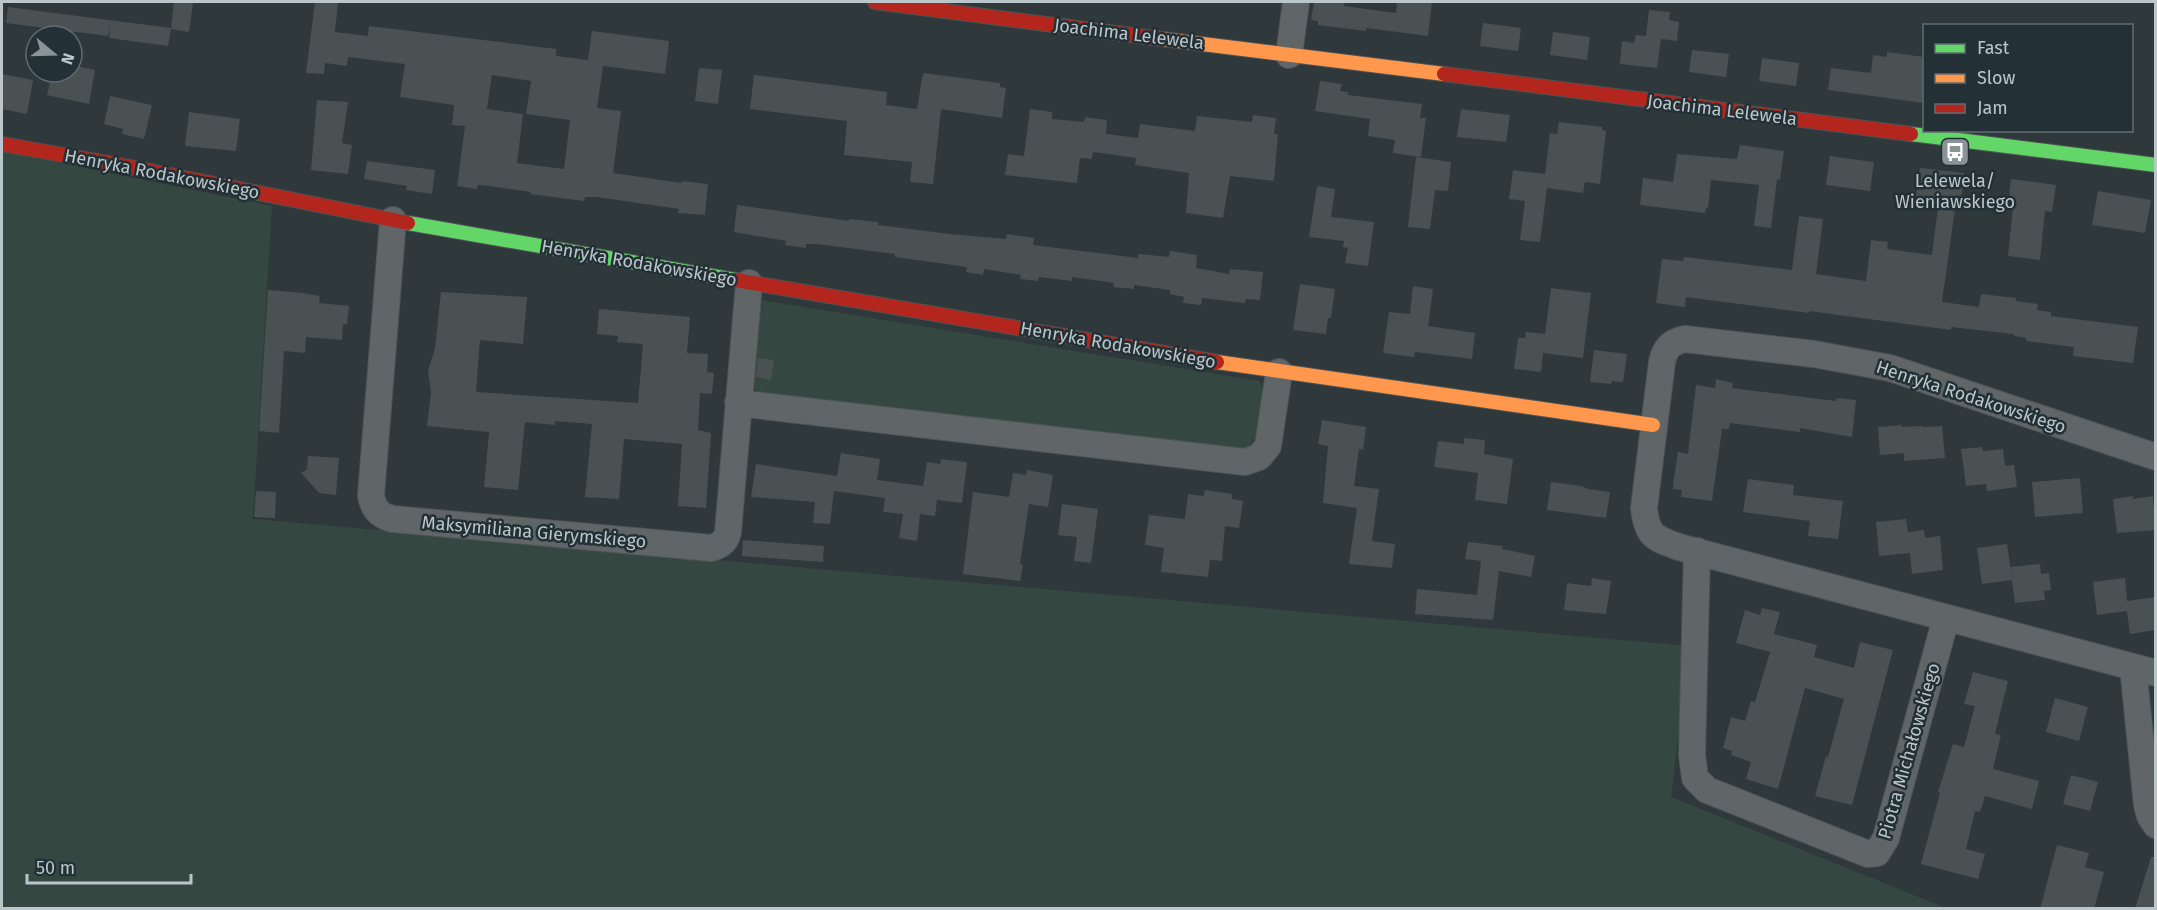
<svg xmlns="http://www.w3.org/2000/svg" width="2157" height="910" viewBox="0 0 2157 910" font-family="'Fira Sans',sans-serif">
<rect width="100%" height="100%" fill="#2f383a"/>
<path fill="#344841" d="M2 151 272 206 253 519 1689 646 1671 797 1946 908H2Z
M761 300 1260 381 1266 400 1261 432 1248 446 1234 453 762 396 750 385 754 311Z"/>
<path fill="#4a5153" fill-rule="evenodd" d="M174 2 193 3 189 32 171 29 168 46 109 38 110 25 108 36 6 23 8 7 171 28Z
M315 2H338L335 32 368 36 369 26 556 49V56L588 60 592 31 669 41 665 74 603 66 597 108 621 111 613 173 682 183V181L708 184 705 215 678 213 679 209 597 197H585L584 201 530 194 531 192 489 186 478 185 477 189 457 186 465 126 452 125 454 105 400 97 405 64 348 57 347 66 325 63 324 74 306 73ZM492 75 531 81 526 114 570 120 564 169 517 163 523 114 487 109Z
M1314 2H1345L1344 6 1396 13 1397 2H1432L1428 36 1366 28V31L1318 25V21L1311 20Z
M1649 10 1670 12 1669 20 1679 22 1677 41 1661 39 1657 68 1620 64 1622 41 1634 43 1636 35 1646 36Z
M1483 23 1521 28 1518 51 1480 46Z
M1553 32 1590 37 1587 60 1550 55Z
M1692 50 1729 54 1726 77 1689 72Z
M1887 52 1924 57V103L1828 90 1831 68 1871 73 1873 55 1887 57Z
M1762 58 1799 63 1796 86 1759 81Z
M72 65 95 70 89 104 47 95 52 72H72Z
M699 68 722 70 718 104 695 101Z
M923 73 1000 83V87L1006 88 1002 118 941 109 933 184 910 182 912 162 844 155 847 121 750 109 754 75 887 92 886 105 917 109Z
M2 74 33 80 27 114 2 109Z
M1320 81 1342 84 1340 91 1348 92V95L1422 104 1420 118H1426L1421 157 1393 153 1395 140 1368 136 1370 119 1315 111Z
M110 96 152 105 144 139 122 134 123 129 104 124Z
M317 100 348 102 342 143 352 145 348 174 311 170Z
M1030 109 1052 112V119L1084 122 1085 117 1107 120 1106 134 1138 138 1140 124 1195 131 1197 116 1252 122 1253 115 1276 118 1274 134H1278L1274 181 1230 176 1223 218 1186 213 1189 173 1135 165 1136 158 1093 152 1092 159 1080 158 1077 183 1005 175 1008 154 1024 156Z
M1461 109 1510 115 1506 142 1457 137Z
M189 112 240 119 236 151 185 146Z
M1559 122 1602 127V130L1606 131 1600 184 1585 182 1583 193 1547 188 1540 242 1520 240 1525 201 1509 199 1513 170 1545 174 1550 133 1557 134Z
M1740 145 1784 151 1780 180 1777 179 1771 228 1754 226 1759 185 1711 180 1708 208H1706L1705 213 1640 205 1643 178 1673 182 1677 154 1737 159Z
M1830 156 1874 162 1870 191 1826 185Z
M1416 157 1451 162 1448 191 1435 190 1430 229 1408 227Z
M367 161 435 170 432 194 406 190 407 186 364 179Z
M1920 168 1964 173 1961 202H1956L1942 302 1979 307 1981 294 2016 298V301L2038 304 2037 310 2051 312V316L2138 327 2133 363 2073 356 2074 347 2026 341V338L2014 336V334L1951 327V330L1809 311V313L1686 297 1685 307 1656 303 1662 259 1683 261 1684 257 1792 270 1799 216 1823 219 1816 274 1866 281 1871 240 1888 242 1887 249 1932 255 1939 199 1916 196Z
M2011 179 2056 185 2052 212 2045 211 2040 260 2008 256 2013 207 2008 206Z
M1317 186 1335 189 1331 217 1374 222 1368 266 1345 263 1348 248 1343 247 1344 241 1309 237Z
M2098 191 2151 200 2145 233 2092 225Z
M737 205 849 221V219L878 222V225L950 234 1006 239 1007 234 1034 238 1033 245 1138 258V254L1169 257 1170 251 1197 255 1196 268 1229 274 1230 269 1263 272 1260 300 1246 299 1245 303 1202 298 1201 305 1183 303 1184 297 1170 294V290L1134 285V289L1113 287 1114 283 1072 277V281L1039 277 1038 281 1020 279 1021 275 984 269 983 275 966 272 967 267 895 257V254L817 244H806V248L785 245 786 241 734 232Z
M1300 284 1335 289 1331 318H1328L1326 334 1293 330Z
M1413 286 1433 289 1428 326 1475 333 1472 359 1415 352 1414 357 1383 353 1389 312 1410 314Z
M1551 288 1591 293 1583 358 1543 353 1541 372 1514 369 1518 338H1525L1526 332 1545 334Z
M268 290 303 293 320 296 319 303 349 306 347 324H343L342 340 306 337 305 353 284 351 279 433 259 431Z
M441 292 527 297 523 344 480 340 476 392 638 403 643 344 617 342 618 336 597 334 599 309 690 317 687 353 708 354 707 372 714 373 712 394 700 393 698 430 711 433 706 508 678 506 682 444 624 439 619 499 585 497 592 424 555 421V425L525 422 518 490 484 487 489 432 427 426 431 392 428 371 435 348Z
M1594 350 1627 354 1623 382 1612 381 1611 384 1590 382Z
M758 358 774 360 771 380 756 377Z
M1716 379 1733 383 1732 388 1836 401 1837 398 1856 400 1852 437 1800 428V432L1730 423 1729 429H1722L1712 501 1681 497 1682 490 1673 489 1674 478 1678 452 1688 454 1696 385 1715 388Z
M1322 420 1366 427 1363 450 1359 449 1354 486 1379 489 1372 541 1395 544 1392 568 1349 564 1357 508 1323 503 1328 446 1318 444Z
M1902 425V427L1922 426 1923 427 1942 426 1945 458 1904 461V453L1880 455 1878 427Z
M1464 438 1485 440 1484 454 1513 459 1507 504 1475 500 1478 473 1434 467 1438 441 1464 444Z
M1982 447 1983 451 2003 449 2005 466 2014 465 2017 487 1987 491 1986 484 1966 486 1961 449Z
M841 453 880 459 877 480 923 486 927 462 940 464 941 459 967 462 962 503 937 500 935 516 920 514 917 541 899 538 903 514 883 512 885 498 834 491 830 524 813 523 815 502 751 497 756 464 837 476Z
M308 456 339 458 336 495 319 493 301 473 307 469Z
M1027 470 1053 475 1048 507 1029 504 1020 564 1023 565 1020 581 963 574 973 492 1009 497 1013 473 1026 475Z
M2080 478 2083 513 2035 517 2032 482Z
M1748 479 1794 485 1793 495 1843 501 1838 539 1808 536 1810 521 1743 512Z
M1551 482 1582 486 1588 489 1610 492 1606 518 1547 510Z
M1205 490 1232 494V499L1243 501 1239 528 1225 526 1222 561 1210 560 1208 577 1161 572 1164 548 1145 545 1149 515 1185 519 1188 494 1204 496Z
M256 491 276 492 275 518 254 517Z
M2133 496V499L2153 496 2156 530 2117 533 2113 499Z
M1062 504 1098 509 1091 563 1074 561 1077 537 1058 535Z
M1906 519 1908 532 1924 530 1925 538 1940 536 1943 570 1912 574 1910 553 1879 556 1876 522Z
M743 540 824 546 823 562 742 556Z
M1468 542 1503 546 1502 549 1535 556 1531 577 1499 571 1493 620 1415 614 1417 589 1477 595 1481 561 1465 559Z
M2007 544 2012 580 1982 584 1977 548Z
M2040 564 2041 574 2049 573 2051 590 2044 591 2045 600 2015 603 2010 567Z
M1592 578 1611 581 1606 614 1564 610 1567 583 1591 586Z
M2125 578 2127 601 2156 597V630L2130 634 2127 611 2097 615 2093 582Z
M1762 608 1780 612 1774 634 1817 645 1814 657 1854 668 1860 642 1893 650 1852 805 1815 796 1826 756 1828 757 1844 699 1805 688 1778 789 1746 779 1751 762 1731 755 1732 751 1723 748 1731 717 1745 721 1751 701 1755 702 1770 652 1736 643 1745 610 1760 615Z
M1973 672 2008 681 1995 734 2001 735 1993 769 2039 781 2032 809 1985 796 1980 812 1975 811 1966 849 1985 854 1978 879 1921 864 1940 793 1938 792 1953 744 1964 747 1975 706 1964 704Z
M2055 698 2088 707 2079 741 2046 732Z
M2071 775 2098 782 2090 811 2063 804Z
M2057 845 2089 853 2085 867 2104 872 2094 909H2040Z
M2151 857H2156V909H2135Z"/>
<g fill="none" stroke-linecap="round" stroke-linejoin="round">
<g stroke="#4d5355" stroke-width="28">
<path id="street" d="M1289 55 1296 2
M393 220 371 495C373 508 379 516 393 519L711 548C720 546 726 541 728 532L749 283
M738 403 1245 462 1259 457 1268 446 1279 372
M2156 457 1890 368 1814 354 1685 339C1671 342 1665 348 1662 362L1644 508C1647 536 1654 538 1679 547L2156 673
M1697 551 1692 755 1695 778 1707 790 1868 854 1877 853 1886 838 1946 618
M2133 667 2147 805 2150 816 2156 825"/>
</g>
<g stroke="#4d5355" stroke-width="16">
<path id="fast" d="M1911 134 2156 165
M408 223 735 280"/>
</g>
<g stroke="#4d5355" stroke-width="16">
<path id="slow" d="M1162 39 1444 74
M1217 362 1653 425"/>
</g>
<g stroke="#4d5355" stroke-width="16">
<path id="jam" d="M875 2 1162 39
M1444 74 1911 134
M2 144 130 167 408 223
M735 280 1217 362"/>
</g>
<use href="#street" stroke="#606668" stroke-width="26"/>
<use href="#fast" stroke="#63d668" stroke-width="14"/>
<use href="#slow" stroke="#ff974d" stroke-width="14"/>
<use href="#jam" stroke="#b3261e" stroke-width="14"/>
</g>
<defs>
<g id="bus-square" transform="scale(1.5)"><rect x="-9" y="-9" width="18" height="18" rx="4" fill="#8a9498" stroke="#233035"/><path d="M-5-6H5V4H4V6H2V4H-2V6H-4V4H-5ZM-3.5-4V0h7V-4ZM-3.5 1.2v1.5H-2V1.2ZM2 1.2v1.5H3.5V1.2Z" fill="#fff"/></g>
</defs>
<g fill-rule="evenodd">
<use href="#bus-square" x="1955" y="152"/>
</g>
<g text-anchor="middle" stroke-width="5" stroke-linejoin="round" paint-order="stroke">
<g font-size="18" fill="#bbc6ca" stroke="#233035">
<text transform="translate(1129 34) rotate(7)" y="6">Joachima Lelewela</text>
<text transform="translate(1722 110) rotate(7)" y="6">Joachima Lelewela</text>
<text transform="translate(162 174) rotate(11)" y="6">Henryka Rodakowskiego</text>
<text transform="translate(639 263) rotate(10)" y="6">Henryka Rodakowskiego</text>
<text transform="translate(1118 345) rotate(10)" y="6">Henryka Rodakowskiego</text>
<text transform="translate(1971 397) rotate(18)" y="6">Henryka Rodakowskiego</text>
<text transform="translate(534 532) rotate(5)" y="6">Maksymiliana Gierymskiego</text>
<text transform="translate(1909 751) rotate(-74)" y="6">Piotra Michałowskiego</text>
</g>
<g font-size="18" fill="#bbc6ca" stroke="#233035">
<text x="1955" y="187">Lelewela/<tspan x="1955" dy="21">Wieniawskiego</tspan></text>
</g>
</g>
<rect width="2157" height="910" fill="none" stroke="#bbc6ca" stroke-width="6"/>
<rect x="1923" y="24" width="210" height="108" fill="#233035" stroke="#606c71" stroke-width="1.5"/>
<rect x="1935" y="44" width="30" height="9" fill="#63d668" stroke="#606c71" stroke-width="1.5"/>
<text x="1977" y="54" font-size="18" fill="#bbc6ca">Fast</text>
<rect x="1935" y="74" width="30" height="9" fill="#ff974d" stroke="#606c71" stroke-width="1.5"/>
<text x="1977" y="84" font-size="18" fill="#bbc6ca">Slow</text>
<rect x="1935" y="104" width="30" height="9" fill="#b3261e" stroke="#606c71" stroke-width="1.5"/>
<text x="1977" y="114" font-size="18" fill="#bbc6ca">Jam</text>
<g transform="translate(54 54) rotate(109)"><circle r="28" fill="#233035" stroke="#606c71" stroke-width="1.5"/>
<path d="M0-4.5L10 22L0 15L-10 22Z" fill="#8a9498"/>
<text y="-9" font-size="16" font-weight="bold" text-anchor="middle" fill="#bbc6ca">N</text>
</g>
<path d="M27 874v9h164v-9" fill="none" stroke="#bbc6ca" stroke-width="3"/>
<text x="36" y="874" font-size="18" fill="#bbc6ca" stroke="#233035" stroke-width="4.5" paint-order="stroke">50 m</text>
</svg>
